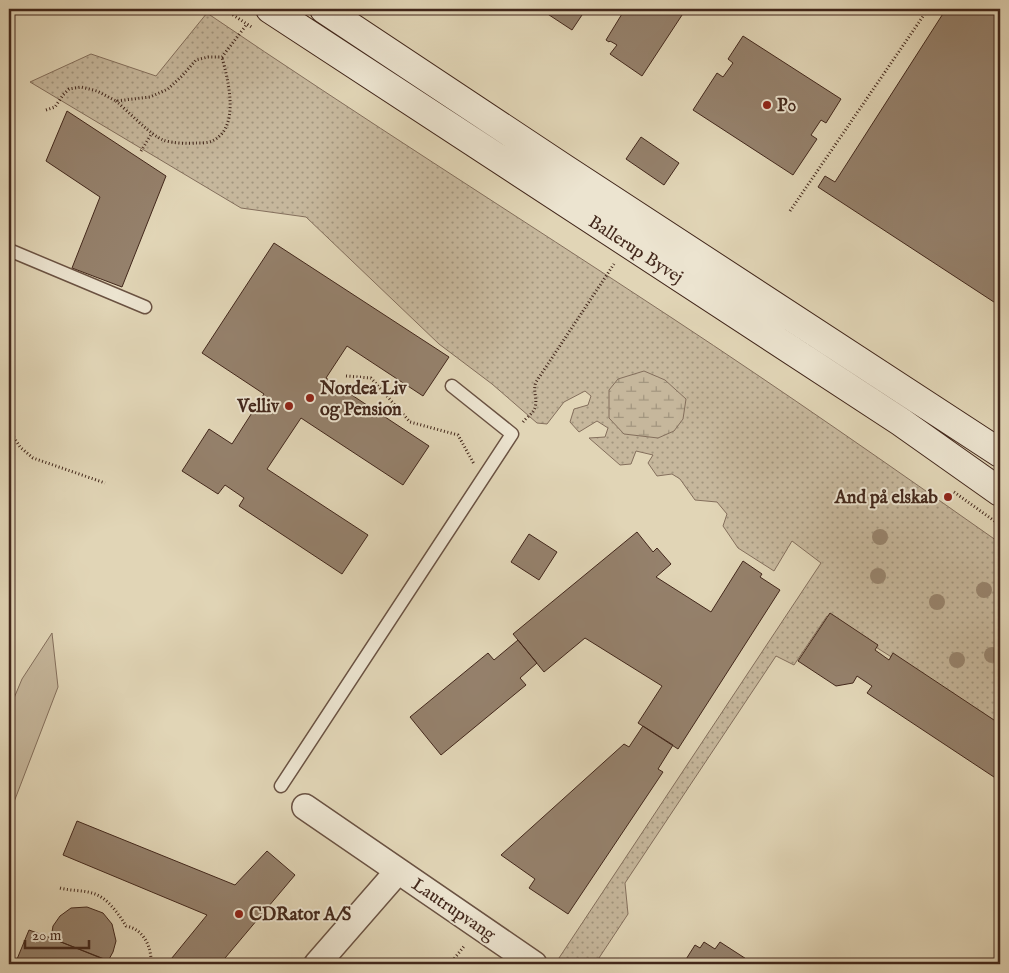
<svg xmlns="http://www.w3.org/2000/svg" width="1009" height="973" viewBox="0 0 1009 973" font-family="'IM FELL English',serif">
<defs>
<pattern id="grass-dots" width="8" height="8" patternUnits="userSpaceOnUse" patternTransform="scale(1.25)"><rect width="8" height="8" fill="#c6b79c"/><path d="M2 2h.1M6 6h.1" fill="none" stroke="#a2957e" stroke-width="1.8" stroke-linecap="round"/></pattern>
<pattern id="wetland-marsh" width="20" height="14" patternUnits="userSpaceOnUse" patternTransform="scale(1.25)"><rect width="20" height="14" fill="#c6b79c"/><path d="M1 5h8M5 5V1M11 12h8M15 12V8" fill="none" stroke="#a2957e"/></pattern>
</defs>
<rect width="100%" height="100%" fill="#e1d5b6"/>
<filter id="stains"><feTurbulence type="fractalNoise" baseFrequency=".004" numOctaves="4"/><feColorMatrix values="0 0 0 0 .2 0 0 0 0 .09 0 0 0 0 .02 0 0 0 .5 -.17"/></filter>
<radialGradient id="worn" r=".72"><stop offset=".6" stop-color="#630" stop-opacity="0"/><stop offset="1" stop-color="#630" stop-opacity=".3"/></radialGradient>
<path fill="url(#grass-dots)" stroke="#846f5c" d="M207 13C360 117 517 216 672 318 783 391 892 467 1000 543V726L827 616 794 665 776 656 625 883 628 914 595 964H555L821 563 792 541 774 571 738 548 723 526 727 514 717 502 695 500 680 479 672 474 657 476 648 463 653 455 636 451 631 464 620 465 589 438 605 437 608 428 597 421 579 432 570 422 574 409 588 405 591 396 585 391 564 402 547 424 537 423 492 384 439 344 306 217 241 208 30 82 91 54 156 76Z"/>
<path fill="url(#wetland-marsh)" stroke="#846f5c" d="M644 371 665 380 686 399 683 419 674 431 658 438 624 434 609 418V390L618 379Z"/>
<path fill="#c6b79c" stroke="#846f5c" d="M52 633 58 687 9 815V710L22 679Z"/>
<path fill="#95816c" stroke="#42271b" d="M540 9H586L572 30Z
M625 9H686L642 76 610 54 617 45 610 41 609 42 606 40Z
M946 9H997L1000 11V306L818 187 825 176 835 182Z
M743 36 841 99 826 123 821 120 811 135 817 139 793 175 693 110 717 73 723 77 733 63 728 59Z
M67 111 166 176 122 287 72 268 100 197 46 161Z
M641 137 679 163 664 185 626 159Z
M274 243 449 357 423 396 347 346 326 378 429 446 403 485 301 418 267 469 368 535 342 574 239 506 244 498 225 485 218 494 182 471 209 429 232 444 264 394 202 353Z
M637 532 653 552 657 548 671 564 656 577 711 612 743 561 762 574 760 577 780 590 678 749 638 723 662 686 585 638 544 672 513 634Z
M529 534 557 552 539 580 511 562Z
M830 613 878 645 875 650 889 660 893 653 1000 724V781L867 693 872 686 857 676 853 683 836 686 798 661Z
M518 640 537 663 520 678 526 685 441 755 410 717 488 653 494 660Z
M643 726 673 745 658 769 663 772 568 914 529 888 535 879 501 855 624 744 629 747Z
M77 821 235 885 267 851 295 875 220 964H167L207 915 63 855Z
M87 907 103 913 112 924 116 941 113 952 108 961 51 938 53 926 60 916 71 908Z
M29 930 51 938 117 964H15Z
M704 942 715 949 720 942 754 964H683L695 945 700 948Z"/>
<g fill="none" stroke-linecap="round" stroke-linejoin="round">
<g stroke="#6a5242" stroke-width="15">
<path id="service" d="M9 250 145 307
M281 786 512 434 452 386"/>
</g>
<g stroke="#6a5242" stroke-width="28">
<path id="minor" d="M305 807 534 964
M317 964 398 871"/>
</g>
<g stroke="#42271b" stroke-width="30">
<path id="secondary" d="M270 9 901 422 1000 492
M324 9 565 169 1000 453"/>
</g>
<path stroke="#42271b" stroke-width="3" stroke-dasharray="1 2.5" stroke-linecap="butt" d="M224 9 253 28
M116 101C129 112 148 133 163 140 171 143 188 144 197 143 202 143 208 143 212 141 241 128 228 80 222 57
M46 110 55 107 63 95 69 89 81 87 97 91 116 101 150 97 168 89 182 76 196 60 208 57H222L247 24
M141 151 152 133
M790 211 928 9
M346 376 371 378 410 422 458 435 474 464
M523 422C526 418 532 414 534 410 539 400 532 392 536 382L614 264
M9 432 11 433 20 447 33 458 105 483
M954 492 1000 525
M60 888C71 891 82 890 92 893 107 897 118 913 126 926 144 929 152 948 151 964
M450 964 465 945"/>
<use href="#service" stroke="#ece4d0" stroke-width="12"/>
<use href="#minor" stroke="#ece4d0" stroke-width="25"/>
<use href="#secondary" stroke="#ece4d0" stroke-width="28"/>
</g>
<g fill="#98856f">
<circle cx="880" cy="537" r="8"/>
<circle cx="878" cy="576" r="8"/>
<circle cx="984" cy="590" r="8"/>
<circle cx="937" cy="602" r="8"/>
<circle cx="992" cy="655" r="8"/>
<circle cx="957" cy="660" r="8"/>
</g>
<g fill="#8f2418" stroke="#ece4d0" stroke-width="2">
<circle cx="767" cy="105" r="5"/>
<circle cx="310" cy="398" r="5"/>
<circle cx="289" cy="406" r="5"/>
<circle cx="948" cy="497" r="5"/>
<circle cx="239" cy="914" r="5"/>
</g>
<g text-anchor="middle" stroke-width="4" stroke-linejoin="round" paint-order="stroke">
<g font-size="18" font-weight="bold" fill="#42271b" stroke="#ece4d0" text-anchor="start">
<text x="777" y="111">P0</text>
<text x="320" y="394">Nordea Liv<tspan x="320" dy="21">og Pension</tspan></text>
<text x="279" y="412" text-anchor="end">Velliv</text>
<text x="938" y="503" text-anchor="end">And på elskab</text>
<text x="249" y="920">CDRator A/S</text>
</g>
<g font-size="18" fill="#42271b" stroke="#ece4d0">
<text transform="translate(636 249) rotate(33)" y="6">Ballerup Byvej</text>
<text transform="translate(454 909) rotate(34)" y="6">Lautrupvang</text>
</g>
</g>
<rect width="1009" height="973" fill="none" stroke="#e1d5b6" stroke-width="30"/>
<rect x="10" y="10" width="989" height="953" fill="none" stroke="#42271b" stroke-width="2.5"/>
<rect x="15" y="15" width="979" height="943" fill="none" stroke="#42271b"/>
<path d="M25 940v8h64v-8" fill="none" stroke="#42271b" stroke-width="2.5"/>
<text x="32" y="940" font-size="15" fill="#42271b" stroke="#ece4d0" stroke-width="4" paint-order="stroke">20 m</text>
<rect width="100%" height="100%" filter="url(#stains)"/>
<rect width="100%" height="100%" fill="url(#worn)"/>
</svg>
